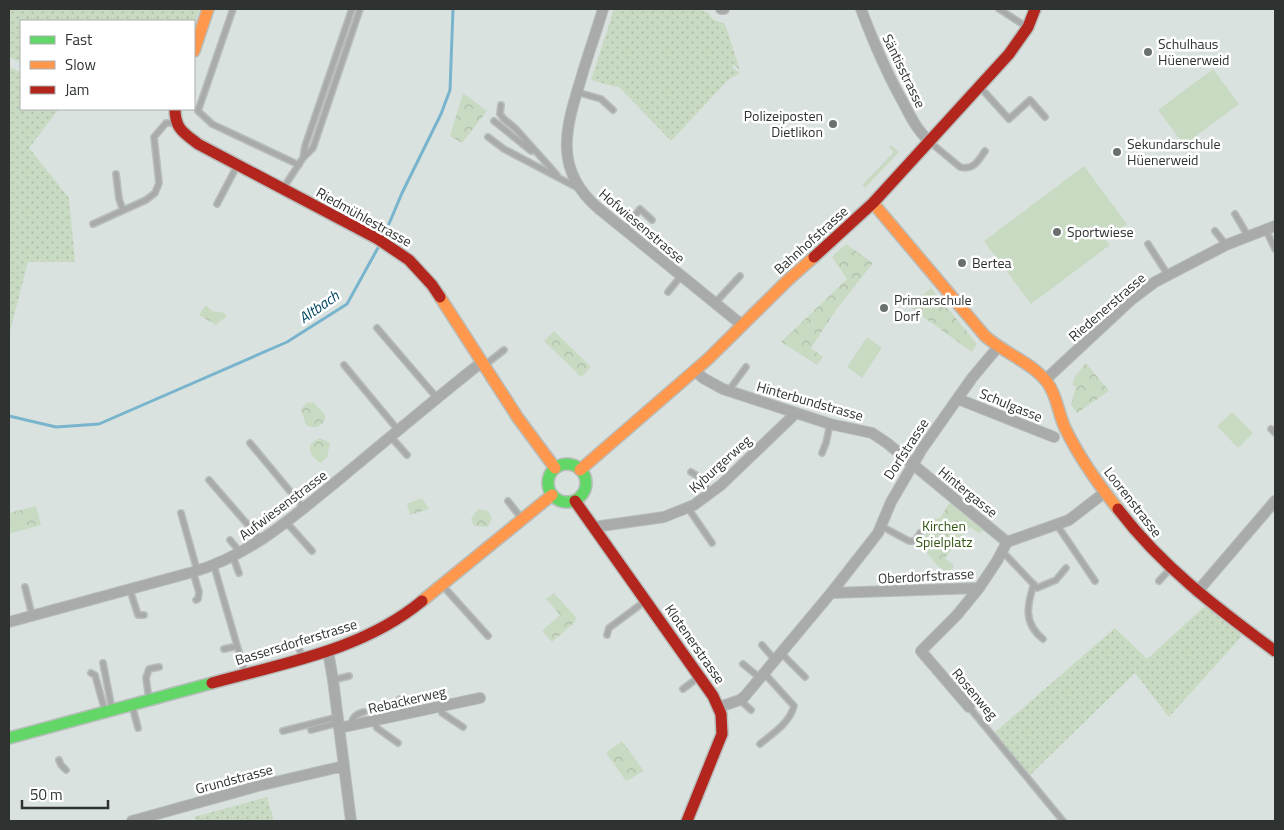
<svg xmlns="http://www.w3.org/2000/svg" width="1284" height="830" viewBox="0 0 1284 830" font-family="'Titillium Web',sans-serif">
<defs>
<pattern id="grass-dots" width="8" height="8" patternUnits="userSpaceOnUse" patternTransform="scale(1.25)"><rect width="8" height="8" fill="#c9dac3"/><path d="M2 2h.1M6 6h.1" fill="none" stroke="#adbca8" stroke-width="1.8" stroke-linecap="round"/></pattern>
<pattern id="forest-crowns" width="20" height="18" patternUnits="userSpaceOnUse" patternTransform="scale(1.25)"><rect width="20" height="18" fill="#c9dac3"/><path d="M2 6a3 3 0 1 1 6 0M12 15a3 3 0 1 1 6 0" fill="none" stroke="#adbca8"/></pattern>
</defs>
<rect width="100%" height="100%" fill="#dae2e0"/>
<path fill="url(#grass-dots)" d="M9 9H200L194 26V21H21V62L9 57Z
M614 9H696L708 12 712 19 725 24 740 70 734 65 732 67 740 73 728 80 671 141 620 88 617 86 616 87 591 80Z
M9 67 21 72V109H59L29 148 69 198 75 262H28L9 335Z
M891 145 899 152 865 188 862 185 894 152 889 147Z
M1205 606 1242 636 1169 717 1135 673 1029 776 993 734 1115 628 1147 659Z
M267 797 274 821H196L194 817Z"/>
<path fill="url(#forest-crowns)" d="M463 93 487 111 462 143 450 136Z
M846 244 873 263 836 310 811 348 823 357 817 365 781 342 847 279 832 257Z
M931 288 977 344 972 352 908 306Z
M206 305C211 311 215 313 223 312L227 316 216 325 199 315Z
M554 331 591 367 581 377 544 341Z
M1086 363 1109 391 1077 413 1071 405 1076 386 1072 385 1075 376Z
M313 402 325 415V420C320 428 313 429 306 425L301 409 306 403Z
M320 438 330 443 327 457 321 463C308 456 305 444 320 438Z
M422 498 429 509 410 515 407 504Z
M950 502 984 531 978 533 970 527 945 558 954 566 948 573 939 567 919 544 928 531 919 525 921 522 926 525H931L934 519 940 518Z
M36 506 41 525 9 534V513Z
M478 509 488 511 492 518 488 527 474 526 471 519Z
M554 593 576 617 575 622 552 642 542 631 560 615 546 599Z
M622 741 644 771 626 781 606 753Z"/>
<path fill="#c9dac3" d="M1213 69 1239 104 1184 145 1158 110Z
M1084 166 1127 224 1106 240 1110 245 1031 304 984 241Z
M867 337 882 348 862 378 847 367Z
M1232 412 1253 433 1238 448 1217 426Z"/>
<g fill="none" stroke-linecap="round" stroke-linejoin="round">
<path stroke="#79b4cd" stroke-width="3" d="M383 238 402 193 441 114 450 90 453 9
M9 416 56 427 99 424 287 342 347 304 379 246"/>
<g stroke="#b8bebc" stroke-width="8">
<path id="lane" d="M233 9 198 111 212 124 299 165
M999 9 1027 27
M980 87 1009 119 1030 100 1045 117
M577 92 601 99 613 110
M501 105 500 114 504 119 515 128 557 175
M494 121 531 151
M488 137 504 149 578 188
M931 143 960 167C973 171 979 160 985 151
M303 158 305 146 352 9
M116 174 119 199 123 210
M284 187 303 158 313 148 360 9
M217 204 237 166
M1235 214 1248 236
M93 224 146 200 155 193 159 183 154 137 166 123H176
M624 230 640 209 652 220
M1266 230 1275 249
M1215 231 1226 245
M1148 244 1168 275
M668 292 681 276
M715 303 740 276
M377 328 437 398
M344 365 398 430
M485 365 504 350
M731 392 732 386 746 367
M1271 429 1275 433
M391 437 407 455
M250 443 304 508
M822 453 826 443 830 424
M691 472 699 477 710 493
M209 480 261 540
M508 501 522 519
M688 508 712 543
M181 513 197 570
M287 523 312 551
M1057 525 1095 581
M881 526 909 541H915L920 533
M230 540 241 553
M1002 551 1037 588 1056 580 1066 568
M233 557 239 573
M214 566 245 673
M193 572 199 592 198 599 196 600
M1159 581 1170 569
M1034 584C1027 605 1023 623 1043 639
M443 586 488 636
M25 587 32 615
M130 590 138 615H144
M607 635 609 628 644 602
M298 645 302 657
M762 645 775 660
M224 649 237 646
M781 653 805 677
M103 663 112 709
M743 664 760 678
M91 673 95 675 105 711
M333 680 349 676
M683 689 699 677
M149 699 146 678 149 669 159 667
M400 699 404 714
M740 700 751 710
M980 700 969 707 1063 821
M132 705 138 728
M440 707 442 713 463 727
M374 722 377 728 398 743
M351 726C352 717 356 714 364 712
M311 730 338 723
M283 731 338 717
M760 744C773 733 789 724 794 706L764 673
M59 760 61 765 66 770"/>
</g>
<g stroke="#b8bebc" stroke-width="12">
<path id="street" d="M603 9C596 33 587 57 580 82 565 130 554 170 598 208L742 325
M721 9H724
M861 9C873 41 886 72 903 102 910 116 917 130 929 141
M695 371 703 378 723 389 830 424 872 433 887 443 1007 542
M1045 380 1131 300 1155 282 1226 245 1275 226
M958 399 1054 437
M594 527 664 517 694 505 721 485 796 413
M1197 592 1275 501
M831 593 979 588 997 561 1007 542 1069 520 1104 493
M9 622 193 572C253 554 294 516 342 477 388 439 435 399 482 362
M328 651 333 680 351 821
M719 707 740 700 745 696 831 593 878 533 891 502 922 449 972 378 998 347
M969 707 921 651 957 615 979 588
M339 728 480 698
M132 821 258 786 344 766"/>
</g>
<g stroke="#b8bebc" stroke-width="14">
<path id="fast" d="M548 483a19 19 0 1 1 38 0a19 19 0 1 1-38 0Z
M9 738 212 683"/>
</g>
<g stroke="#b8bebc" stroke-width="14">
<path id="slow" d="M194 51 208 9
M873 203 985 336C1004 353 1031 362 1047 382 1057 395 1058 413 1065 428 1079 457 1098 484 1118 509
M440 297 518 418 555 468
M580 470 708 359 788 280 814 257
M422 601 552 495"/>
</g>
<g stroke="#b8bebc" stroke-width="14">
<path id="jam" d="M175 109C175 129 184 133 198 144L378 239 409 260 432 285 440 297
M814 257 873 203 1009 54 1028 27 1035 9
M575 501 713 696 721 714 722 734 687 821
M1118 509C1161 566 1218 609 1275 651
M212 683C284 663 363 650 422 601"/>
</g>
<use href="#lane" stroke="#a8abaa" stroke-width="5"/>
<use href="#street" stroke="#a8abaa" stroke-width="10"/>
<use href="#fast" stroke="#63d668" stroke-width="11"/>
<use href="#slow" stroke="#ff974d" stroke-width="11"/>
<use href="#jam" stroke="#b3261e" stroke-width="11"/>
</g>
<g fill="#6a706f" stroke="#fff" stroke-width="2">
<circle cx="1148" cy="52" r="5"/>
<circle cx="833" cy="124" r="5"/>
<circle cx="1117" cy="152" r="5"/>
<circle cx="1057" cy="232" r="5"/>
<circle cx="962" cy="263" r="5"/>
<circle cx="884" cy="308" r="5"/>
</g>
<g text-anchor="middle" stroke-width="5" stroke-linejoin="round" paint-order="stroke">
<g font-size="14" fill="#2e3332" stroke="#fff" text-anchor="start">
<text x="1158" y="49">Schulhaus<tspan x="1158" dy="16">Hüenerweid</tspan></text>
<text x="823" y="121" text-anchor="end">Polizeiposten<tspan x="823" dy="16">Dietlikon</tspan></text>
<text x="1127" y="149">Sekundarschule<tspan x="1127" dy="16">Hüenerweid</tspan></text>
<text x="1067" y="237">Sportwiese</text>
<text x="972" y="268">Bertea</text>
<text x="894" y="305">Primarschule<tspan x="894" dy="16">Dorf</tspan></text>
</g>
<g font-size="14" fill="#2e3332" stroke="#fff">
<text transform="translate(904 71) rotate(64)" y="5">Säntisstrasse</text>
<text transform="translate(364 217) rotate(29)" y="5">Riedmühlestrasse</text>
<text transform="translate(642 226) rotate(40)" y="5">Hofwiesenstrasse</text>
<text transform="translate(811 240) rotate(-42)" y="5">Bahnhofstrasse</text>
<text transform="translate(1107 307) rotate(-41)" y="5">Riedenerstrasse</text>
<text transform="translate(810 401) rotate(16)" y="5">Hinterbundstrasse</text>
<text transform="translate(1011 405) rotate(22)" y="5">Schulgasse</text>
<text transform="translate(906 449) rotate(-57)" y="5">Dorfstrasse</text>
<text transform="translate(720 464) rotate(-42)" y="5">Kyburgerweg</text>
<text transform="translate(968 492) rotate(39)" y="5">Hintergasse</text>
<text transform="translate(1133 502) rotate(52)" y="5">Loorenstrasse</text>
<text transform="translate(283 505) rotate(-37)" y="5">Aufwiesenstrasse</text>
<text transform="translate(926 576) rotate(-3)" y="5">Oberdorfstrasse</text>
<text transform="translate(296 642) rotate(-17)" y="5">Bassersdorferstrasse</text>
<text transform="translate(695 644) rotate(55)" y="5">Klotenerstrasse</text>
<text transform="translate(975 694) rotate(50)" y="5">Rosenweg</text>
<text transform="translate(407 700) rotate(-13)" y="5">Rebackerweg</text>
<text transform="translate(234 779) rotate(-15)" y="5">Grundstrasse</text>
</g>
<g font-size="14" fill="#335513" stroke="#fff">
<text x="944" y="531">Kirchen<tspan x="944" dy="16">Spielplatz</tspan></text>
</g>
<g font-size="15" font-style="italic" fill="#004861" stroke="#fff">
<text transform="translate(319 307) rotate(-35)" y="5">Altbach</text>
</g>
</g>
<rect width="1284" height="830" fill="none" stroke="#2e3332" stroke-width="20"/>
<rect x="20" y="20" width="175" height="90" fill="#ffffff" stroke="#abadad"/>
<rect x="30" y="36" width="25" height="8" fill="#63d668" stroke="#abadad"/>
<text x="65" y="45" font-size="15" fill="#2e3332">Fast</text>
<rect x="30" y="61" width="25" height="8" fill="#ff974d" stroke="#abadad"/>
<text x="65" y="70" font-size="15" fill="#2e3332">Slow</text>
<rect x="30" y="86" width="25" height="8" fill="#b3261e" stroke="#abadad"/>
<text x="65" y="95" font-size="15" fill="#2e3332">Jam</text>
<path d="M22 800v8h86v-8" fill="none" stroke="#2e3332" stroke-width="2.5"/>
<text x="30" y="800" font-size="15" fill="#2e3332" stroke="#ffffff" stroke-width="4" paint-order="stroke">50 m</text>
</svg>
